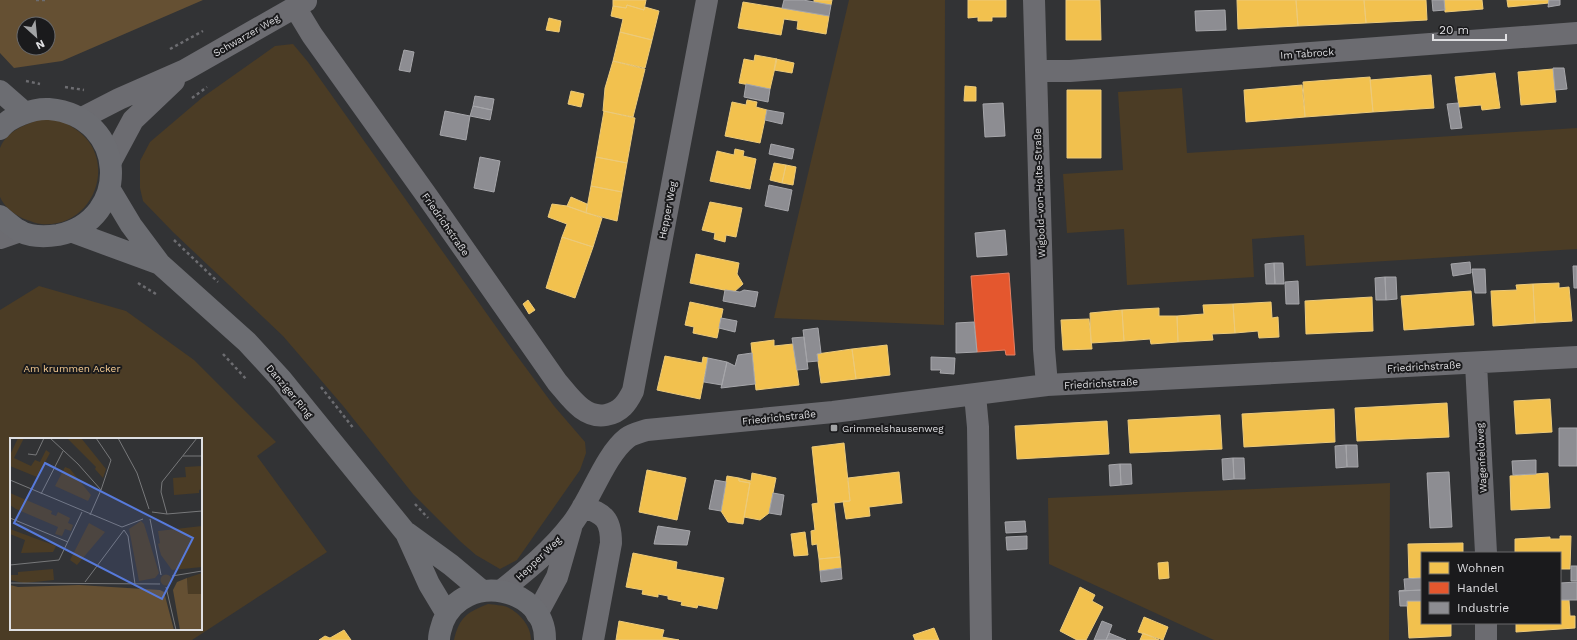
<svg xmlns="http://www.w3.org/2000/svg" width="1577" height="640" viewBox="0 0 1577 640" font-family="'Work Sans',sans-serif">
<rect width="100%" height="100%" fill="#323335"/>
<path fill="#4b3c25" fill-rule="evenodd" d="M849 0H945L944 325 774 318Z
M293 44 308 62 509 345 554 406 585 442 586 453 580 470 517 560 500 569 476 555 461 542 413 494 344 407 283 336 173 232 143 201 140 188V161L150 142 203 97 275 46Z
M1182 88 1187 153 1577 128V249L1306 266 1304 235 1252 239 1254 277 1127 285 1124 229 1067 233 1063 174 1123 170 1118 92Z
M41 119C47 120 55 119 62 121 65 122 69 125 72 127 121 155 96 229 41 224 37 224 31 221 27 220 17 217 4 207 0 197 0 185 0 161 0 148 7 131 24 125 41 119Z
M39 286 126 311 194 360 276 442 257 456 327 552 192 640H0V310ZM11 439H201V629H11Z
M1390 483 1389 640H1214L1049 564 1048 498Z
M488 604C494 605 502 605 507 607 520 613 531 626 531 640H454C459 618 467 612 488 604Z"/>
<path fill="#655033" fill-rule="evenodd" d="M0 0H203L62 61 14 68 0 53ZM24 24H48V48H24Z"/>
<path fill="#f2c14e" stroke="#ecca7a" d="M613 0H646L644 10 627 5 626 8 613 6Z
M814 0H832L831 5 814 3Z
M968 0H1006V17H992V21H978V17L968 18Z
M1066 0H1100L1101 40H1066Z
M1237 0H1296L1298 26 1238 29Z
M1296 0H1364L1366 23 1298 26Z
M1364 0H1426L1427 20 1366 23Z
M1444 0H1482L1483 9 1445 12Z
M1507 0H1549V3L1508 7Z
M743 2 829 16 826 34 797 29 798 21 784 19 781 35 738 28Z
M627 5 644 10 645 7 659 11 652 40 620 32 623 19 611 16 613 6 626 8Z
M549 18 561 21 559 32 546 30Z
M620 32 652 40 645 68 613 61Z
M755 55 777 59 770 89 739 83 744 59 754 61Z
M776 59 794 63 792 73 774 70Z
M613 61 645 69 633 117 603 111 605 88Z
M1553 69 1556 102 1521 105 1518 72Z
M1495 73 1500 108 1482 110 1481 105 1459 107 1455 77Z
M1431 75 1434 108 1373 112 1370 80Z
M1370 77 1373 112 1305 117 1303 82Z
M1302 85 1305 117 1246 122 1244 90Z
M965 86 976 87V101H964Z
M1067 90H1101V158H1067Z
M571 91 584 94 581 107 568 104Z
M747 100 757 102 756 107 767 110 760 143 725 136 732 102 746 105Z
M604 111 635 118 627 163 596 157Z
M735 149 744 151 743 156 756 159 750 189 710 181 717 151 734 155Z
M596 157 627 163 622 192 591 186Z
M774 163 786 165 782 183 770 180Z
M786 165 796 167 793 185 782 183Z
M591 186 622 192 617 221 586 213Z
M571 197 587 204 586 213 567 206Z
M710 202 742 208 736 237 726 235 725 242 714 239 715 233 702 230Z
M552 204 567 206 602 218 593 247 562 237 567 224 548 217Z
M562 237 593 247 575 298 546 288Z
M696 254 739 263 737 274 743 284 734 292 690 283Z
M1559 283V288L1569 287 1572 321 1535 323 1533 284Z
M1533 284 1535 323 1493 326 1491 291 1517 290 1516 285Z
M1471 291 1474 325 1404 330 1401 296Z
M1372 297 1373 331 1306 334 1305 301Z
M528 300 535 310 529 314 523 304Z
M690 302 723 309 717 338 693 333 694 327 685 325Z
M1271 302 1272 318 1278 317 1279 337 1259 338 1258 331 1235 333 1233 304Z
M1233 304 1235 333 1212 334 1213 340 1178 342 1177 316 1204 314 1203 305Z
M1159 308V316H1177L1178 342 1151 344 1150 339 1124 341 1122 310Z
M1122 310 1124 341 1091 343 1090 313Z
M1089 319 1092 349 1063 350 1061 320Z
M774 340V346L793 344 799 385 756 390 751 343Z
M887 345 890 375 856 379 852 349Z
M852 349 856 379 821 383 817 354Z
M665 356 702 363 703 357 708 358 700 399 657 390Z
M1550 399 1552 432 1516 434 1514 401Z
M1447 403 1449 437 1357 441 1355 408Z
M1334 409 1335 442 1244 447 1242 414Z
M1220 415 1222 449 1130 453 1128 420Z
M1107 421 1109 454 1017 459 1015 426Z
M844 443 850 501 834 503 840 557 819 559 817 544 812 545 811 531 815 530 812 504 818 503 812 447Z
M647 470 686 478 677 520 639 512Z
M899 472 902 503 869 507 870 516 846 519 843 501H850L848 478Z
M752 473 776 478 769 513 760 520 744 517 750 483 739 481V478L751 481Z
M1548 473 1550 508 1511 510 1510 476Z
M727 476 739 478V481L750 483 743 524 728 522 721 511Z
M805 532 808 555 794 556 791 534Z
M1560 536H1571L1570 569H1560V553H1515V539L1550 537V539H1560Z
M1463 543V553H1422V578H1409L1408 544Z
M633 553 677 562 676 569 724 578 717 609 698 605 697 608 681 605 682 602 668 599V596L658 594V597L642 594 643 590 626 587Z
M840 557 841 568 820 571 819 559Z
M1168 562 1169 578 1159 579 1158 563Z
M1080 587 1095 595 1092 601 1103 607 1086 640H1077L1060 631Z
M1560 600H1569L1570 616H1575V628L1516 632V623H1560Z
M1407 601H1422V623H1451V636L1409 638Z
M1144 617 1168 627 1163 640 1138 632Z
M619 621 664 630 662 637 679 640H616Z
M934 628 939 640H915L913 635Z
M344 630 351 640H319L325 636 330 638Z
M1143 633 1159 640H1140Z"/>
<path fill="#e4572e" stroke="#e28064" d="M1009 273 1015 355H1006L1005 350 977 352 971 276Z"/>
<path fill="#8d8d92" stroke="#a6a6aa" d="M784 0H803L831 5 829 16 782 8Z
M1432 0H1444L1445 10 1433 11Z
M1549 0H1560V5L1548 7Z
M1225 10 1226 30 1196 31 1195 11Z
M404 50 414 52 410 72 399 70Z
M1553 68H1564L1567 89 1555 90Z
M746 84 770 89 768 102 744 97Z
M475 96 494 99 492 110 473 106Z
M1003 103 1005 136 985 137 983 104Z
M1458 103 1462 128 1451 129 1447 104Z
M473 106 492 110 490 120 470 116Z
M767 110 784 113 782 124 765 120Z
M445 111 470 116 466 140 440 135Z
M771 144 794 149 792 159 769 154Z
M480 157 500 161 494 192 474 188Z
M769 185 792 190 788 211 765 206Z
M1005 230 1007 255 977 257 975 233Z
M1470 262 1471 273 1453 276 1451 264Z
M1274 263H1283L1284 284H1275Z
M1274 263 1275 284H1266L1265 264Z
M1573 266H1577V288H1574Z
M1472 269H1485L1486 293H1475Z
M1385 277H1396L1397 299 1386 300Z
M1385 277 1386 300H1376L1375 278Z
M1298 281 1299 304H1286L1285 282Z
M725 290 740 292 744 290 758 292 755 307 723 301Z
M721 318 737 321 735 332 719 328Z
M974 322 977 352 956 353V323Z
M818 328 821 353 817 354 818 361 807 362 803 330Z
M804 337 808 369 797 370 792 338Z
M752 353 755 384 721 388 727 362 735 366 738 355Z
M931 357 955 358 954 374 940 373 941 370H931Z
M708 358 727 362 722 385 704 382Z
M1559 428H1577V466H1559Z
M1346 445H1357L1358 467H1347Z
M1346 445 1347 467 1336 468 1335 446Z
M1233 458H1244L1245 479H1234Z
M1233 458 1234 479 1223 480 1222 459Z
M1536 460V474L1513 475 1512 461Z
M1120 464 1121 485 1110 486 1109 465Z
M1120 464H1131L1132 484 1121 485Z
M1449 472 1452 527 1430 528 1427 473Z
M715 480 726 482 721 511 709 509Z
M773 493 784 495 781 515 769 513Z
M1025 521 1026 532 1006 533 1005 522Z
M658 526 690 531 687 545 654 544Z
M1027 536V549L1007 550 1006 537Z
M1571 566H1577V581H1571Z
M841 568 842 579 821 582 820 571Z
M1422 578V590L1399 591 1405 590 1404 579Z
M1577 582V600H1560V583Z
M1422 590V601H1407V606H1400L1399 591Z
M1102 621 1112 625 1109 633 1106 640H1094Z
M1109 633 1126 640H1106Z"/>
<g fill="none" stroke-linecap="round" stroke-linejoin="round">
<path stroke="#6d6d71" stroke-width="2.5" stroke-dasharray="3 3" stroke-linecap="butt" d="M36 0H47
M170 49 203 31
M26 81 40 84
M65 87 84 90
M192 98 207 87
M174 240 218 282
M138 283 156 294
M223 354 247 380
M321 387 354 429
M415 504 428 518"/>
<path stroke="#6c6c71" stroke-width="22" d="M1034 0 1044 349 1047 385
M295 7 312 35 427 196 557 382C570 397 584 419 606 415 621 412 627 403 633 391L707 0
M1036 71H1070L1577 33
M82 118 119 99 185 70 306 1
M111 161 133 120 174 81
M0 238 20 231
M1476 364 1486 553
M975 395 978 427 981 640
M583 506C604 515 611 518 611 543L593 640
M502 590C527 570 552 550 571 525 590 502 604 456 627 438 632 434 641 432 647 430L833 412 1047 385 1577 357
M537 614 557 577 571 528
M1486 640V623"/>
<path stroke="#6c6d72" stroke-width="22" d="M0 91 24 112
M0 129C8 117 34 108 49 109 128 116 132 220 58 235 46 237 31 237 19 231 13 227 6 221 0 216
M110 190 131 225 160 264 247 342 281 379 406 533 429 584 447 614
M73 232 160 264
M407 533 451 565 482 591
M439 640C439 633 441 629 443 622 464 571 546 586 545 640"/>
</g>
<rect fill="#a2a3a5" stroke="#1a1a1c" stroke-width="1.5" x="830" y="424" width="8" height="8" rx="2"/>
<g text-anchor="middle" stroke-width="4" stroke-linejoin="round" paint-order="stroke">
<g font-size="10" fill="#dfdfe2" stroke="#1a1a1c">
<text transform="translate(246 35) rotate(-30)" y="4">Schwarzer Weg</text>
<text transform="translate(1307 53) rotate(-4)" y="4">Im Tabrock</text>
<text transform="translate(1039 193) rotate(-92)" y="4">Wigbold-von-Holte-Straße</text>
<text transform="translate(667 210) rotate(-79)" y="4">Hepper Weg</text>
<text transform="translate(446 224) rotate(55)" y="4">Friedrichstraße</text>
<text transform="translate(1424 366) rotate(-3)" y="4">Friedrichstraße</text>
<text transform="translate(1101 383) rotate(-3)" y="4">Friedrichstraße</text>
<text transform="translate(290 391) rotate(50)" y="4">Danziger Ring</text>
<text transform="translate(779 417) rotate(-6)" y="4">Friedrichstraße</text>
<text transform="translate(1481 458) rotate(-93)" y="4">Wagenfeldweg</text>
<text transform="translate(538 558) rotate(-44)" y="4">Hepper Weg</text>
</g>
<g font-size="10" fill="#facf94" stroke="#1a1a1c">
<text x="72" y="372">Am krummen Acker</text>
</g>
<g font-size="10" fill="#dfdfe2" stroke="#1a1a1c" text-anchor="start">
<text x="842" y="432">Grimmelshausenweg</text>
</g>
</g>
<g transform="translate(10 438)">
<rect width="192" height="192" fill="#323335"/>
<path d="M8 0H14L4 20 21 28 25 22 30 24 36 12 40 15 27 39 0 28V17ZM57 0H71L96 31 93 40 85 31 86 29ZM192 28V51L189 52V55L164 57 163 40 176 39 175 29ZM55 29 60 31 81 57 78 63 45 48ZM0 55 42 73 41 76 46 78 48 74 60 80 58 85 63 87 61 93 55 91 52 98 45 96 48 89 6 71 0 67ZM131 83 134 86 149 135 145 140 129 143 119 91ZM79 85 95 94 67 127 60 122ZM192 88V129L162 132 151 117 148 106 150 105 148 93ZM0 91 46 108 43 114 11 115 15 102 0 96ZM43 131 44 142 14 145 0 142V137H8V134ZM192 135V156L178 157 177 140ZM150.5 142a5.5 5.5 0 1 1 11 0a5.5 5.5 0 1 1-11 0Z" fill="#4b3c25"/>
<path d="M177 140 178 156H192V192H170L163 152 167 144ZM0 147 8 149 69 147 150 152 154 154 164 192H0Z" fill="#655033"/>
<path fill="none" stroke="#77787a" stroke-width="1" d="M40 0 68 26 91 52 80 77M86 0 101 22 91 52M108 0 127 35 139 71M18 16 26 17 34 0M173 18H192M0 42 112 89 133 81M31 56 53 13M142 74 157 76 192 73M157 76 151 54 152 44 187 0M0 80 58 104M140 81 151 137M0 127 49 122 72 74M162 138 192 133M75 144 114 92 118 98 125 146M0 145 150 146M156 149 166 192"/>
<path fill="#577adb" fill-opacity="0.15" stroke="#577adb" stroke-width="2" d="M35 25 183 100 152 161 4 85Z"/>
<rect width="192" height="192" fill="none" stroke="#dfdfe2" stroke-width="2"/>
</g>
<rect x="1421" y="552" width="140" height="72" fill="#1a1a1c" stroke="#69696b"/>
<rect x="1429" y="562" width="20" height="12" fill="#f2c14e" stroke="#69696b"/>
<text x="1457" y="572" font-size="12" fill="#dfdfe2">Wohnen</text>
<rect x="1429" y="582" width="20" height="12" fill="#e4572e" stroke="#69696b"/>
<text x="1457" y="592" font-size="12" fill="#dfdfe2">Handel</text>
<rect x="1429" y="602" width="20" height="12" fill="#8d8d92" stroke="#69696b"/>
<text x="1457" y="612" font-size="12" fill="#dfdfe2">Industrie</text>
<g transform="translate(36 36) rotate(153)"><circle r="19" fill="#1a1a1c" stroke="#69696b"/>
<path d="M0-3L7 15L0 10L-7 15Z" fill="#a2a3a5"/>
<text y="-6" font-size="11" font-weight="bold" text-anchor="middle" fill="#dfdfe2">N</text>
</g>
<path d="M1433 34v6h73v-6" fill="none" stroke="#dfdfe2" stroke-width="2"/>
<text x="1439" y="34" font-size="12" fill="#dfdfe2" stroke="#1a1a1c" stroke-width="3" paint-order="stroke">20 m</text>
</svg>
